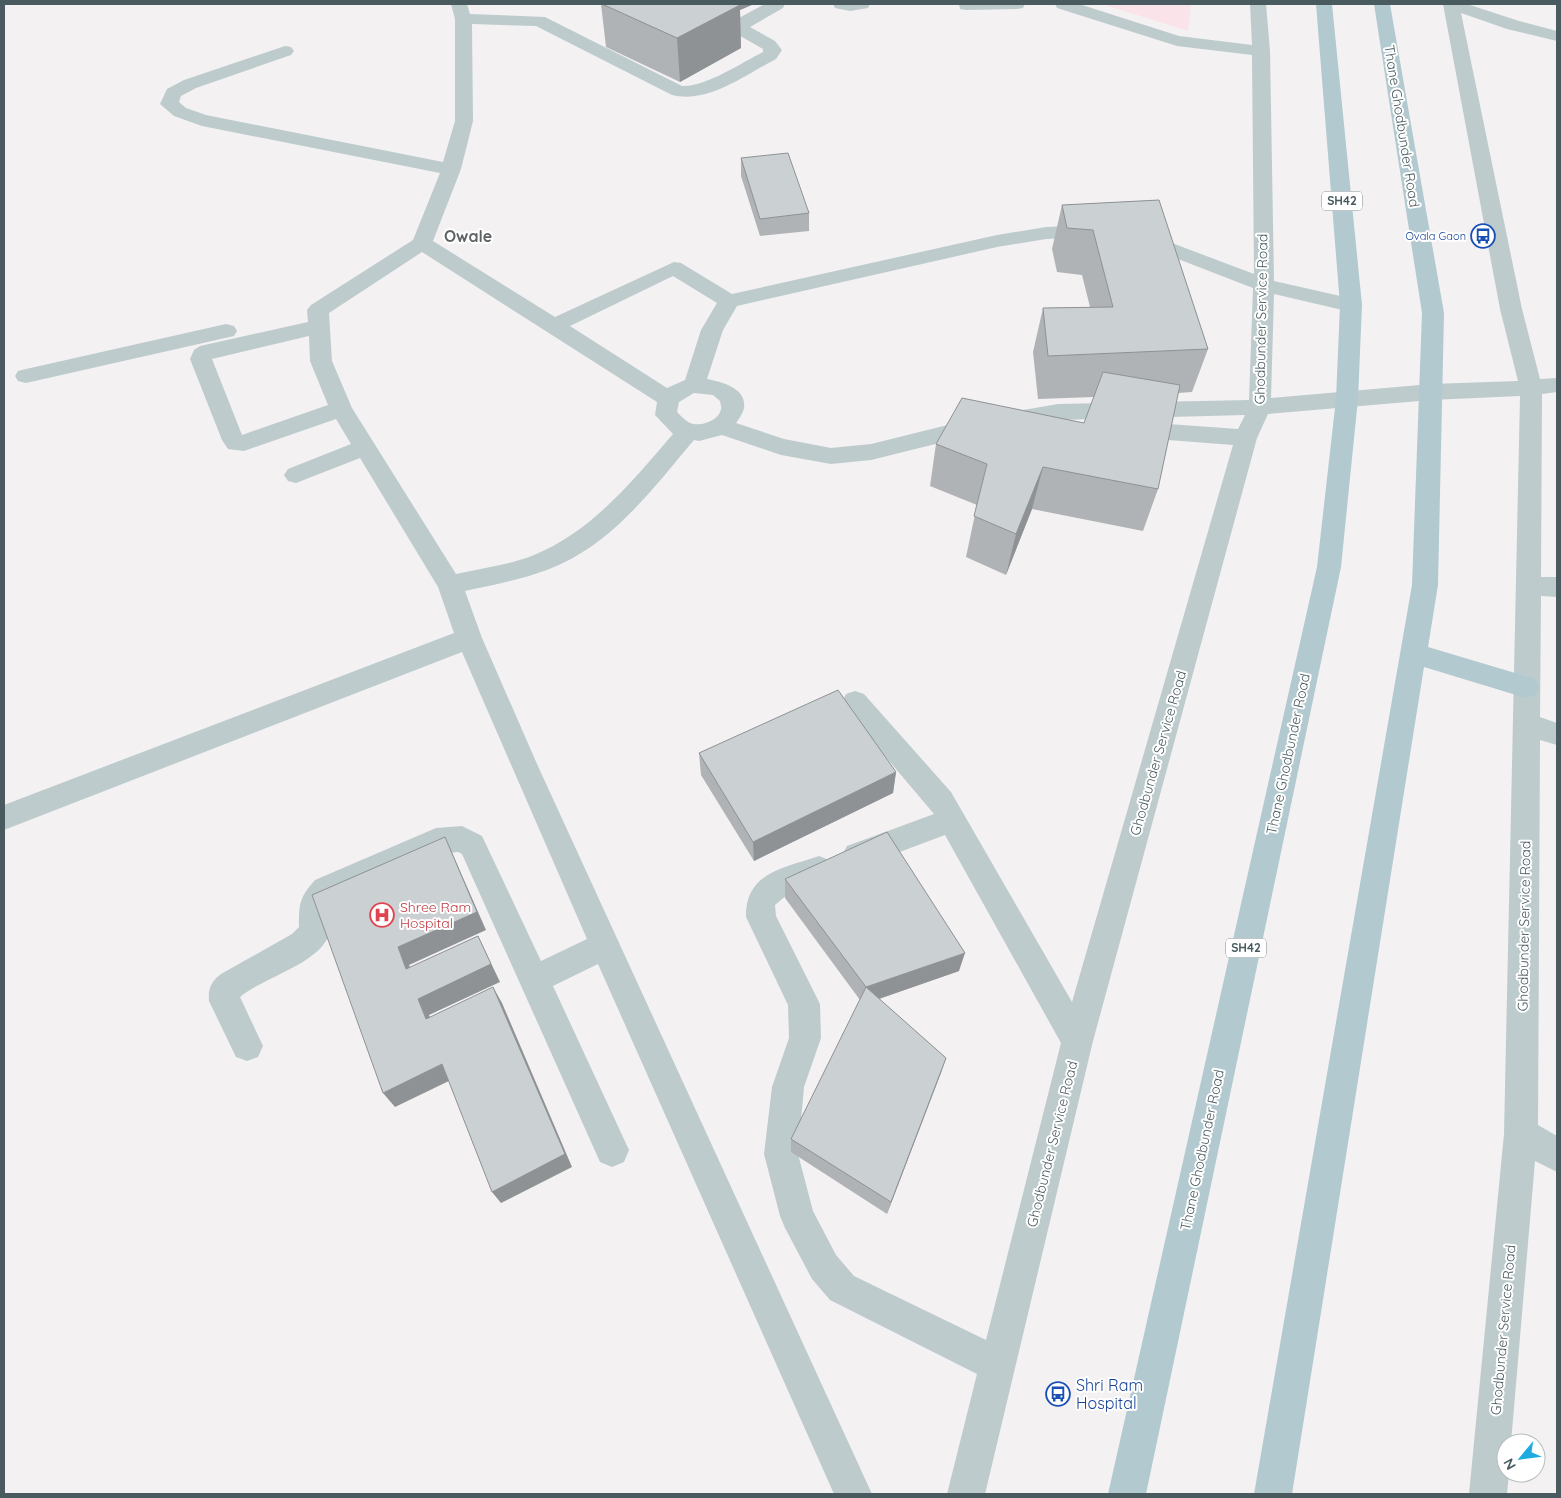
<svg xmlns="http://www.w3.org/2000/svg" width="1561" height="1498" viewBox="0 0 1561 1498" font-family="Quicksand,sans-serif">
<rect width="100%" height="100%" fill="#f4f1f2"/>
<path fill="#fbe4e9" d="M1109 4H1191L1188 31 1108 6Z"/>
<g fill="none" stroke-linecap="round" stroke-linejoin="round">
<path fill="#bdcbcd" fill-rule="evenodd" d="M451 4H467L470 14 545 17 682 86C706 87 741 63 763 52V49L735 33 732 29 737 19 765 4H785L783 8 750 27 775 41 782 50 776 59C745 75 708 104 672 95L536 26 472 24 473 121 461 169 433 241 555 317 674 262 681 263 732 294 997 235 1046 227 1094 225 1101 227 1104 231 1101 235 1094 237 1046 239 997 247 737 306 723 330 707 379C722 382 747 388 744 408 743 413 739 419 736 423L784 439 831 448 871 444 976 418 1058 404 1249 400 1253 288 1134 242 1131 238 1134 234 1141 232 1148 234 1254 274 1252 55 1177 46 1057 8 1055 4H1079L1179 36 1252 45 1250 4H1266L1270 51 1274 281 1358 300 1362 305 1358 310 1351 312 1274 294 1271 398 1431 384 1518 381 1500 309 1443 4H1467L1519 21 1557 31V41L1507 29 1461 13 1522 309 1540 379 1557 378V392L1542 394 1541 577H1557V597L1541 596 1540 717 1557 723V745L1540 740 1538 1125 1557 1136V1172L1535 1161 1511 1443H1506V1473H1509L1507 1494H1469L1504 1134 1520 396 1431 400 1268 414 1257 438 1093 1041 985 1494H947L977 1374 830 1300 812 1279 785 1228 780 1216 764 1154 772 1087 789 1038 788 1005 746 917C745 872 785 868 819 856L829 860 834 869 829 878 788 894 775 905 776 916 820 1004 821 1038 804 1087 798 1154 813 1211 836 1255 854 1276 986 1340 1061 1043 945 835 857 868 847 864 842 855 847 846 934 814 846 710 842 702 846 694 855 691 864 694 951 792 1072 1002 1233 445 1168 440 1160 438 1157 432 1160 426 1168 424 1238 429 1245 415 1058 420 976 434 871 460 831 464 781 455 722 435 699 441 694 440C655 486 617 538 561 564 531 578 497 584 465 591L482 638 537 764 872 1494H834L598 964 553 986 629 1150 624 1162 612 1167 600 1162 462 854 458 852 438 854 335 898 329 906C329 915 331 926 329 934 321 963 262 978 240 997L263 1046 258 1057 247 1061 236 1057 209 1001C208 988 211 982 221 974L292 934 299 927C299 904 299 898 315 880L436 828 462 826 482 836 541 961 587 939 462 652 4 830V805L454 633 438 587 360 458 296 483 288 481 284 475 288 469 351 444 336 419 244 451 228 449 222 440 190 359 194 350 200 346 308 322 307 310 311 305 413 240 440 173 202 126 174 116 160 104 167 89 184 80 285 46 291 47 294 51 291 55 196 88 181 96 179 102 186 108 206 115 443 162 455 121V19ZM422 252 657 402 655 415 673 434C633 480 593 531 534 555 509 565 482 568 456 574L352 408 332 361 329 313ZM673 276 717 303 701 330 685 380 667 388 570 326ZM309 336 310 361 328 405 242 435 212 359ZM694 393 713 395 720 401C720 402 722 409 721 409 719 421 700 427 690 423 686 421 681 416 677 412L679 402Z
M833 4H870L868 8 850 11 835 8Z
M959 4H1025L1023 8 1017 9 966 10 960 9Z
M226 324 234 326 237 331 234 336 26 383 18 381 15 376 18 371 26 369Z"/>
<path fill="#b2c9cf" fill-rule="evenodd" d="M1316 4H1332L1362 305 1358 399 1341 567 1146 1494H1108L1317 567 1336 399 1340 305Z
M1374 4H1390L1444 313 1438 585 1428 647 1535 679 1539 687 1535 695 1526 698 1424 667 1292 1494H1254L1412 585 1422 313Z"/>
</g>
<path fill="#afb3b5" d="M601 4H754L740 10 741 48 680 82 606 47Z
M741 158 809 213V231L760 236 741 176Z
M1159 200 1208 349 1192 392 1178 393 1158 489 1143 531 1032 509 1006 575 966 557 977 505 930 486 936 444 1084 423 1094 397 1038 399 1033 352 1043 308 1090 307 1082 275 1057 272 1052 249 1062 205Z
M699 753 896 772 893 793 754 861 701 775Z
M785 879 959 971 879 999 946 1058 887 1214 791 1152V1139L860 1000 785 898Z"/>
<path fill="#8e9294" d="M734 4H754L740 10 741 48 680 82 677 38Z
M1043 467 1032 509 1006 575 1016 534Z
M896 772 893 793 754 861 753 842Z
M445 837 486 930 409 965 417 986 406 969 398 947Z
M478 936 500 982 429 1015 436 1035 426 1019 418 999Z
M965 953 959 971 864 1004 866 987Z
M493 987 502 1003 572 1167 501 1203 492 1192Z
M946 1058 941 1073 887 1214 891 1202Z
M442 1064 453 1079 395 1107 383 1093Z"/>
<path fill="#cbd0d3" stroke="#8e9294" d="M602 4H738L740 5 677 38Z
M788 153 809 213 760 219 741 158Z
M1159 200 1208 349 1048 356 1043 308 1113 307 1093 230 1067 228 1062 205Z
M1103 372 1180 385 1158 489 1043 467 1016 534 974 516 987 464 936 444 962 398 1084 423Z
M838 690 896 772 753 842 699 753Z
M887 832 965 953 866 987 946 1058 891 1202 791 1139 866 987 785 879Z
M445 837 477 912 398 947 406 969 478 936 491 964 418 999 426 1019 493 987 565 1154 492 1192 442 1064 383 1093 312 895Z"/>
<defs>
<g id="bus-ring" transform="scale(1.25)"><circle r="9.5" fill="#fff" stroke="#1a4fb4" stroke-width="1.5"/><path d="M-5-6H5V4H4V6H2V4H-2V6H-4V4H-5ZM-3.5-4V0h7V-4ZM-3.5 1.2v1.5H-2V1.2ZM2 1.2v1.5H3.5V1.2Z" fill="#1a4fb4"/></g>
<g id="hospital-ring" transform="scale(1.25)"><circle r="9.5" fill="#fff" stroke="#e0444e" stroke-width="1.5"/><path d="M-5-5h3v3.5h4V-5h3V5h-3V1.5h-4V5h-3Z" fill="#e0444e"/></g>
</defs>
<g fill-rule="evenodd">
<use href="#bus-ring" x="1483" y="236"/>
<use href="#hospital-ring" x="382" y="915"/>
<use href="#bus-ring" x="1058" y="1394"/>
</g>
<g text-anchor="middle" stroke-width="4" stroke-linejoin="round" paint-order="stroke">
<g font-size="11" fill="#164399" stroke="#fff" text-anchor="end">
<text x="1466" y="240">Ovala Gaon</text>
</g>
<g fill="#fff" stroke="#808c8f" stroke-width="1">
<rect x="1322" y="191.5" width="40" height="19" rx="4"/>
<rect x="1226" y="938.5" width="40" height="19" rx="4"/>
</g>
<g font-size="12" font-weight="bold" fill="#495b5f">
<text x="1342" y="205">SH42</text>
<text x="1246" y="952">SH42</text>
</g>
<g font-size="14" fill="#495b5f" stroke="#fff">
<text transform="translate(1402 126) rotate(81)" y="5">Thane Ghodbunder Road</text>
<text transform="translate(1261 319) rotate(-89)" y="5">Ghodbunder Service Road</text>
<text transform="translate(1158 753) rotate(-74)" y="5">Ghodbunder Service Road</text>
<text transform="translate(1288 754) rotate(-78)" y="5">Thane Ghodbunder Road</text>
<text transform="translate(1524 926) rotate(-89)" y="5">Ghodbunder Service Road</text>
<text transform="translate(1052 1144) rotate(-76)" y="5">Ghodbunder Service Road</text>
<text transform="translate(1202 1150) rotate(-78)" y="5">Thane Ghodbunder Road</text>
<text transform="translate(1503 1330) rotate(-85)" y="5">Ghodbunder Service Road</text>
</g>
<g font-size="14" fill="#be3a42" stroke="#fff" text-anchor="start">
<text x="400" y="912">Shree Ram<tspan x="400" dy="16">Hospital</tspan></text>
</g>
<g font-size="16" font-weight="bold" fill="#5e6466" stroke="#fff">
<text x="468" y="242">Owale</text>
</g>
<g font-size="16" fill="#164399" stroke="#fff" text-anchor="start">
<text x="1076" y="1391">Shri Ram<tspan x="1076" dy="18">Hospital</tspan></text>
</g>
</g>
<rect width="1561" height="1498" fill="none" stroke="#495b5f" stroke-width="10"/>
<g transform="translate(1521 1458) rotate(241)"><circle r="24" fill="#ffffff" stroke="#b6bdbf"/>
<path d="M0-4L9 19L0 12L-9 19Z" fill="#1dabe1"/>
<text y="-8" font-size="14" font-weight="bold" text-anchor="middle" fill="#495b5f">N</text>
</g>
</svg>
